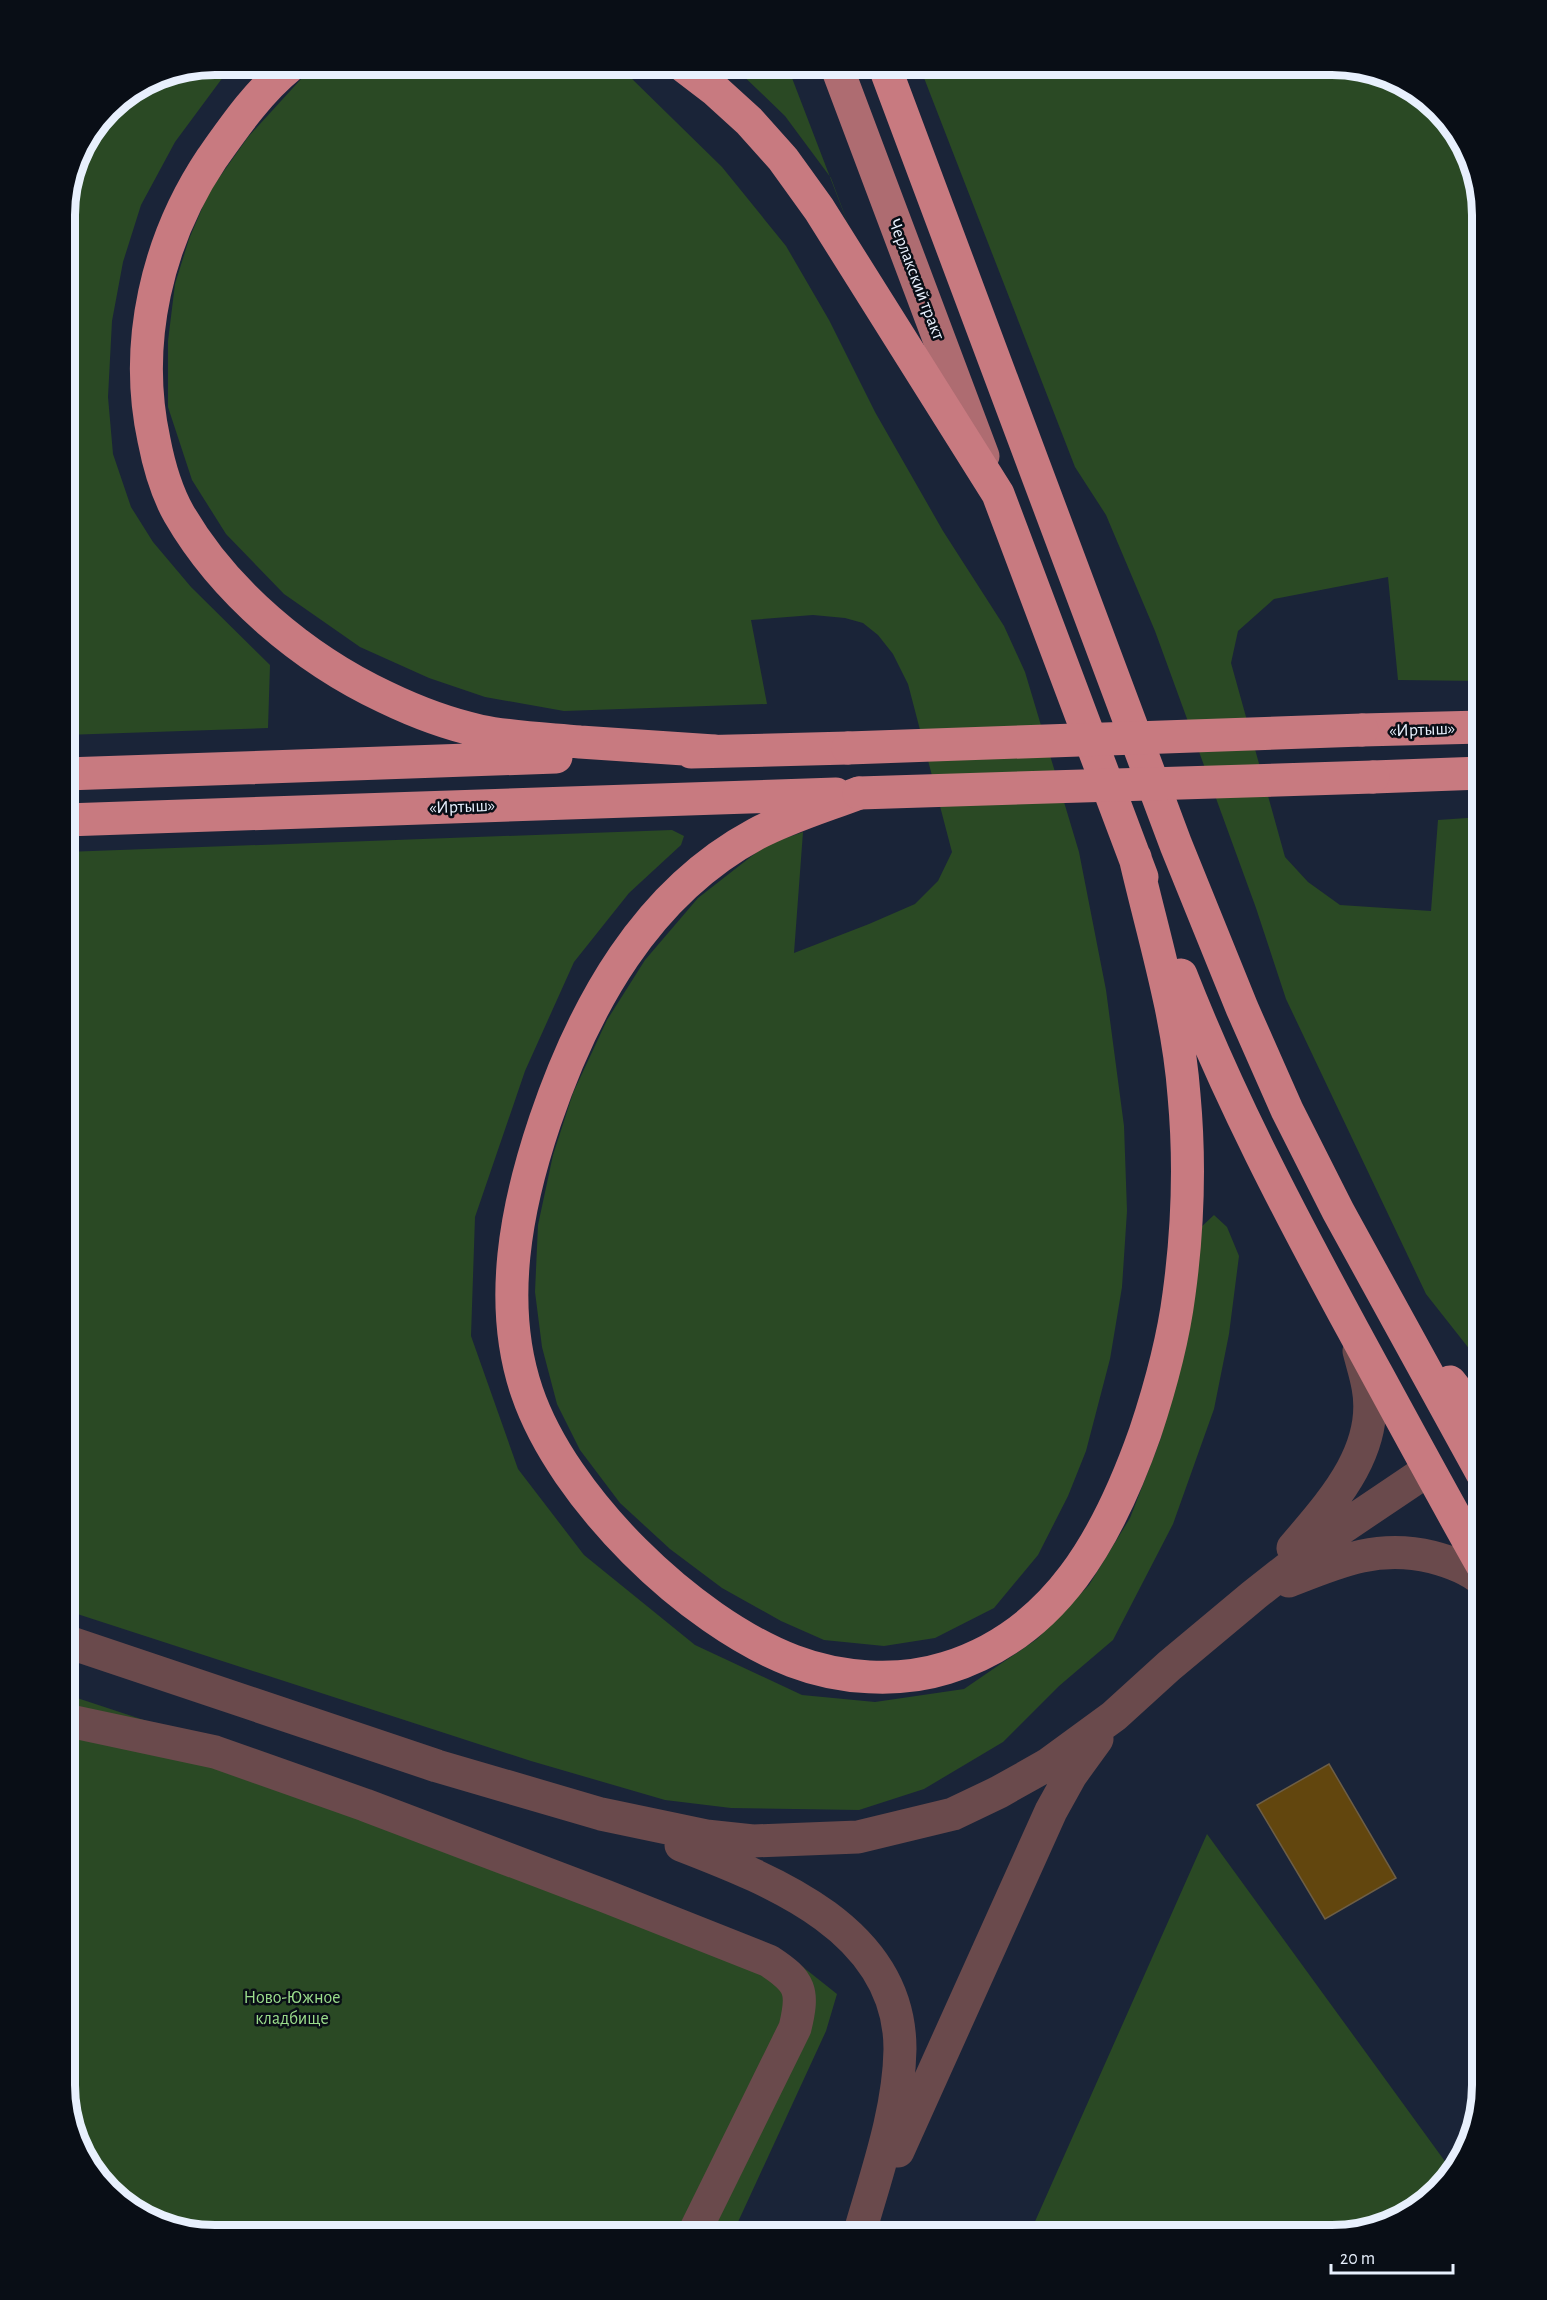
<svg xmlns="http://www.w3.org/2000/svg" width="1547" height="2300" viewBox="0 0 1547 2300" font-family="'Alegreya Sans',sans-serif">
<rect width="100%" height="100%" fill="#1a2438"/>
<path fill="#2a4924" d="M215 65H232L175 142 141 205 123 262 112 321 108 397 113 454 131 507 153 542 191 587 270 665 268 728 65 735V205L76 157 109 108 158 76Z
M323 65H606L627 74 722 167 786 246 829 320 875 412 943 531 1004 626 1025 672 1079 852 1106 990 1124 1126 1127 1211 1122 1287 1110 1359 1086 1451 1068 1496 1038 1555 994 1608 935 1638 884 1646 824 1640 781 1621 722 1588 670 1549 620 1503 580 1450 557 1404 542 1347 535 1292 538 1225 553 1155 573 1093 607 1020 645 960 698 898 766 845 803 832 794 953 869 924 915 904 938 881 952 852 908 684 893 654 878 635 863 623 845 618 813 615 751 620 767 704 564 711 485 697 429 678 360 647 284 594 226 534 192 480 168 407V341L175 284 189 239 209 192 248 137 302 78Z
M732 65H787L853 237 831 178 785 116Z
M919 65H1342L1408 85 1463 140 1482 215V681L1398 680 1388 577 1274 599 1238 631 1231 663 1285 857 1308 882 1340 905 1431 911 1438 820 1482 817V1365L1426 1294 1286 999 1256 908 1155 631 1106 515 1075 467Z
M672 830 684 836 681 845 629 893 574 962 525 1071 475 1217 471 1336 518 1469 584 1555 695 1645 802 1695 875 1702 964 1689 1037 1639 1089 1585 1130 1518 1161 1438 1187 1319 1199 1229 1214 1215 1227 1227 1239 1256 1229 1334 1214 1409 1173 1524 1113 1640 1059 1686 1003 1742 924 1789 859 1810 731 1808 665 1800 531 1761 65 1610V852Z
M65 1694 368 1794 784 1952 837 1994 826 2031 732 2235H205L132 2210 84 2160 65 2085Z
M1207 1834 1452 2171 1407 2216 1332 2235H1029Z"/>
<path fill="#62460e" stroke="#6d5e46" stroke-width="1.5" d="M1329 1764 1396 1878 1325 1919 1257 1805Z"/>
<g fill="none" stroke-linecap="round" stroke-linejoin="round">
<path stroke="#6a4a4c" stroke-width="33" d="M1293 1548C1331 1503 1380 1451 1368 1387 1366 1375 1362 1363 1359 1351
M1289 1581C1339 1561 1378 1544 1432 1557 1451 1562 1468 1568 1482 1580
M65 1641 437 1766 601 1814 706 1836 753 1841 858 1837 953 1814 999 1792 1047 1765 1114 1716 1169 1666 1254 1595 1324 1540 1428 1470
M65 1720 215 1752 365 1805 605 1896 769 1961C801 1982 804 1991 795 2028L693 2235
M681 1845C774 1881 900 1930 900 2049 899 2112 876 2175 859 2235
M898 2151 1051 1811 1071 1775 1097 1739"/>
<path stroke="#ae6c71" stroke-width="33" d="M836 65 983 456"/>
<path stroke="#c87a80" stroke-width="33" d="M291 65C259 91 236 124 212 158 157 240 133 343 154 440 159 466 166 491 179 514 224 592 304 659 385 697 414 711 448 724 480 731 513 738 547 739 580 742 625 745 669 748 714 751
M682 65 716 91 749 121 783 159 819 209 998 494 1142 877
M884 65 1176 845 1242 1008 1287 1110 1338 1211 1482 1473
M1362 730 1482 727
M691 752 848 748
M65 774 556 757
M1373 777 1482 773
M859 793C825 806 788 817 756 834 646 893 584 1006 545 1121 516 1207 497 1304 527 1392 563 1498 689 1621 793 1661 840 1679 898 1683 946 1668 1057 1634 1109 1535 1145 1433 1160 1388 1173 1341 1179 1294 1188 1228 1190 1160 1184 1095 1178 1014 1153 935 1135 857
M65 820 836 794
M1181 975C1229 1098 1290 1214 1353 1330 1396 1409 1438 1487 1482 1565
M1450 1382 1482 1423"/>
<path stroke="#c87a80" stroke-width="33" d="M848 748 1362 730
M859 793 1373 777"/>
</g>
<g text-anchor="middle" stroke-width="5" stroke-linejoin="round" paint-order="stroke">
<g font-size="18" fill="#e8f0fd" stroke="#090e16">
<text transform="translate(917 279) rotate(69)" y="6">Черлакский тракт</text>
<text transform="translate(1422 729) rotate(-2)" y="6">«Иртыш»</text>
<text transform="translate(462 806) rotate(-2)" y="6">«Иртыш»</text>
</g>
<g font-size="18" fill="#9bdd8c" stroke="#090e16">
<text x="292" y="2003">Ново-Южное<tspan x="292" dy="21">кладбище</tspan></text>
</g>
</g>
<path d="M0 0H1547V2300H0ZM215 75H1332A140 140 0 0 1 1472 215V2085A140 140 0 0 1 1332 2225H215A140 140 0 0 1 75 2085V215A140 140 0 0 1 215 75Z" fill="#090e16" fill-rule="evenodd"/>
<path fill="none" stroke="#e8f0fd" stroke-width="8" d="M215 75H1332A140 140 0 0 1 1472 215V2085A140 140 0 0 1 1332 2225H215A140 140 0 0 1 75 2085V215A140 140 0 0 1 215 75Z"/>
<path d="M1331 2264v9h122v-9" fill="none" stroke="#e8f0fd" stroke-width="3"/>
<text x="1340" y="2264" font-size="18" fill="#e8f0fd" stroke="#090e16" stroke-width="4.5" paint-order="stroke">20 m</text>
</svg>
